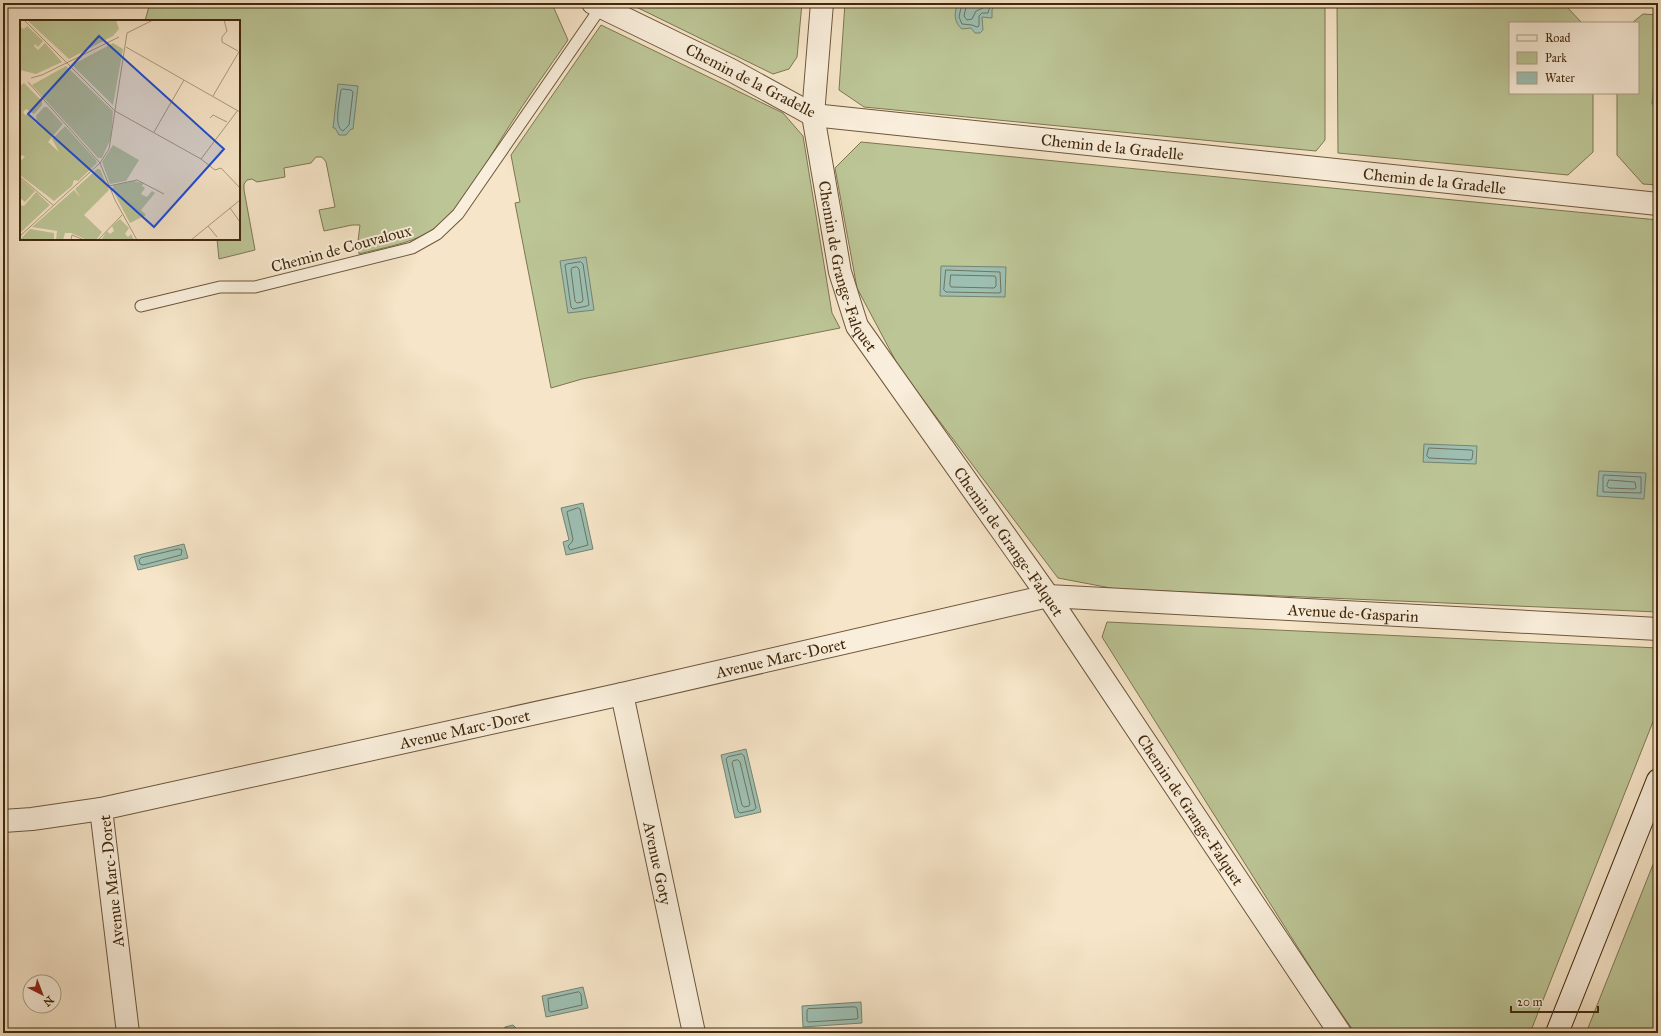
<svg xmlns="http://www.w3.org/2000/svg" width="1661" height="1036" viewBox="0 0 1661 1036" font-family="'IM FELL Great Primer',serif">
<rect width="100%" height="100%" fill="#f6e5c8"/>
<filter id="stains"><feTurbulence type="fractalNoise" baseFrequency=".005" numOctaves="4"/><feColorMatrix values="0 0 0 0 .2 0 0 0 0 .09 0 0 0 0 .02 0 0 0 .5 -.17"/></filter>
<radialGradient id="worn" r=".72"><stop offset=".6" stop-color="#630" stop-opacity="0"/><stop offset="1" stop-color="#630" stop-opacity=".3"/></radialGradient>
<path fill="#bcc596" stroke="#7e7651" d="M150 3H545L553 6 568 40C548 69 527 98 508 128 488 159 460 213 429 232 409 244 381 248 359 254L358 241 360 225H352L324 231 319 210 335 207 326 162 322 157H316L311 163 284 168 285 177 257 182 252 179 247 180 244 184V190L255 250 219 259 217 239H239V21H145Z
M628 3H802L797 57 789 69 773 74Z
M845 3H1325V140L1316 151 864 107 839 90Z
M1337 3H1537L1566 6 1582 23H1510V93H1593V152L1568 175 1338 153Z
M1643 14 1658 15V185L1643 184 1617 155V93H1638V23H1632Z
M601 25 783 113 803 136 832 313 840 328 582 379 551 388 515 203 520 202 511 155Z
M861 142 1658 220V612L1116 589 1058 578 900 369 857 288 835 168Z
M1107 622 1658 648V709L1530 1033H1355L1319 981 1102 637Z
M1658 852V1033H1586Z"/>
<path fill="#9dbfb2" stroke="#788370" d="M959 3H996L992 10V18L982 17 983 30 980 33H975L971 28 962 29C954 23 953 11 959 3Z
M1656 58 1658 59V105L1652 104Z
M338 84 358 86 353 129H351L346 135H339L335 128H333Z
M586 257 594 310 568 313 560 261Z
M941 266 1006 267 1005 297 940 296Z
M1424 444 1477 446 1476 464 1423 462Z
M1599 471 1646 473 1644 499 1597 496Z
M583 503 593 549 566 555 563 542 569 540 561 508Z
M184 544 188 558 138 570 134 556Z
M746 749 761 812 735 818 721 755Z
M583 987 588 1008 546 1017 542 996Z
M861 1002 862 1023 803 1027 802 1006Z
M513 1025 519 1031H521L522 1033H503L505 1027Z"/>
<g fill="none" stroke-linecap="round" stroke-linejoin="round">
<path stroke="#6f745f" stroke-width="1" d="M962 3 959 17 962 24 972 25 977 27 979 26V16L982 13H988L991 3
M967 3 964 16 967 20 972 19 976 11 983 8 985 3
M343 89 351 90 353 92 349 125 343 131C333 127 340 100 341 90Z
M581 262 583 264 589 305 587 306 573 309 571 307 565 265 567 264Z
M577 267 579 269 583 300 582 302 577 303 575 301 571 270 572 268Z
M946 270 1000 272 1001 292 999 293 946 292 944 290Z
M951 275 995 276 996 278V286L994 288 951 287 950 285Z
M1429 448 1471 450 1473 451 1472 459 1470 460 1429 458 1427 456Z
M1604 475 1641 477V493L1603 492V477Z
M1609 480 1635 482 1636 488 1634 489 1609 488 1607 486Z
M578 508 580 509 588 545 570 550 568 546 572 542 573 539 567 512Z
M179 549 182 550 181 555 143 565 140 564 139 560 141 558Z
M742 754 744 756 756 808 754 810 740 813 738 811 726 759 728 757Z
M738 760 740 762 750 804 749 806 744 807 742 805 732 763 733 761Z
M579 992 581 994 582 1005 551 1012 549 1011 548 999Z
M855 1007 857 1008 858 1018 856 1019 809 1022 807 1021V1011L808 1009Z"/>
<g stroke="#6e573b" stroke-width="13">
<path id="lane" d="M141 306 220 287H255L412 248 437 234 458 214 601 7"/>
</g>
<g stroke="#6e573b" stroke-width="24">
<g id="street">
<path id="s1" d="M593 3 731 70 813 115 1658 204"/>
<path id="s2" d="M822 3 813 115 840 272 857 326 1048 596 1340 1033"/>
<path id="s3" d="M622 694 694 1033"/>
<path d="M3 821 32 819 101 809"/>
<path id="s4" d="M128 1033 101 809 622 694 1048 596 1658 629"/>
</g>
</g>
<g stroke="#41280c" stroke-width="24">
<path id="secondary" d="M1557 1033 1658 780"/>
</g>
<use href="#lane" stroke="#f9eedb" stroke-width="11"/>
<use href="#street" stroke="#f9eedb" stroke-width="22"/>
<use href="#secondary" stroke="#f9eedb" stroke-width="22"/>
</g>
<g text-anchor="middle" stroke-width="4" stroke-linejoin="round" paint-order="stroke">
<g font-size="16" fill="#41280c" stroke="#f9eedb">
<text transform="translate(751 80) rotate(27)" y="6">Chemin de la Gradelle</text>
<text dy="6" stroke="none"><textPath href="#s1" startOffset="548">Chemin de la Gradelle</textPath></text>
<text dy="6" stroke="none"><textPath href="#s1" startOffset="872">Chemin de la Gradelle</textPath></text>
<text transform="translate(341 248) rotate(-15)" y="6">Chemin de Couvaloux</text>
<text dy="6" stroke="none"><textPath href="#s2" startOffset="268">Chemin de Grange-Falquet</textPath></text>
<text dy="6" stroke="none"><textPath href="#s2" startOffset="592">Chemin de Grange-Falquet</textPath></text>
<text dy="6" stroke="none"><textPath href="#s4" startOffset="1502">Avenue de-Gasparin</textPath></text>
<text dy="6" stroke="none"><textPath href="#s4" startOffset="922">Avenue Marc-Doret</textPath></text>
<text dy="6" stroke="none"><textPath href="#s4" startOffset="598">Avenue Marc-Doret</textPath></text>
<text dy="6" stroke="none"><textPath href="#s2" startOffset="916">Chemin de Grange-Falquet</textPath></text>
<text dy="6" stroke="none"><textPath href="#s3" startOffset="173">Avenue Goty</textPath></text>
<text transform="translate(111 881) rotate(-96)" y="6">Avenue Marc-Doret</text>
</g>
</g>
<g transform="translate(20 20)">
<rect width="220" height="220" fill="#f6e5c8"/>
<path d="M7 0H96L99 9 93 16 49 39ZM7 6 23 21 18 27 15 24 14 26 18 30 25 23 42 42 16 54 0 50V7L4 9ZM93 23 103 29 93 85 52 45ZM46 46 93 91 91 118 82 138H78L12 65ZM4 63 22 81V85L14 94 6 89 3 92 5 95H8L17 104 16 96 24 87H27L43 104 28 122 39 132 32 119 45 106 76 140 77 143 58 161 54 160 52 166 34 181 0 155V141L5 137 2 135 0 138V66ZM93 125 119 140 106 161 90 164 82 142ZM77 149H80L89 170 64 195 82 212 76 220H67L51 213H45L43 220H36L37 211 12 207 54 170 61 178 55 169ZM0 158 15 171 5 182 0 178ZM113 161 124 163 122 166 125 168 121 174 127 177 132 171 135 173 121 190 126 195 110 203 92 169 94 165ZM16 172 30 185 0 213V185L4 186ZM100 199 109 208 105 214 108 217 111 214 114 220H81L87 211 90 214 94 211 92 206ZM10 209 34 213V220H0Z" fill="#bcc596"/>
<path fill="none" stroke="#ae997d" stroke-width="1" d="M4 0 95 91 181 139 218 90M204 0 207 11 202 17V22L218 31M107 13 133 0M106 27 220 92M11 58 22 55 99 17M8 62 80 143 95 180 117 220M193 76 220 30M190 98 193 95 207 102M134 112 164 60M181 139 195 150 201 148 220 168M0 157 33 185M89 166 117 160 144 174M210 188 220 202M188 206 197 217M0 216 80 143 89 129 107 13M51 220 52 215 64 220M78 220 102 195M171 220 220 180"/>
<path fill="#1d4ed8" fill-opacity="0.15" stroke="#1d4ed8" stroke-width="2" d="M79 16 204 129 134 207 8 94Z"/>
<rect width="220" height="220" fill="none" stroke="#41280c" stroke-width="2"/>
</g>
<rect width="1661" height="1036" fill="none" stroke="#f6e5c8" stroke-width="16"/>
<rect x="4" y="4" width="1653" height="1028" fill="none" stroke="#41280c" stroke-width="2"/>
<rect x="8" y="8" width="1645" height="1020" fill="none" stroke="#41280c"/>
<rect x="1509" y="22" width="130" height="72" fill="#f9eedb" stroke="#af9f88"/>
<rect x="1517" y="35" width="20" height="6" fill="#f9eedb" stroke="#af9f88"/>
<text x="1545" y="42" font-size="12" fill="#41280c">Road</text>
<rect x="1517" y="52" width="20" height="12" fill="#bcc596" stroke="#af9f88"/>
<text x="1545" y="62" font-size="12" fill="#41280c">Park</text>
<rect x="1517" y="72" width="20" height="12" fill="#9dbfb2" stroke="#af9f88"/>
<text x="1545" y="82" font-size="12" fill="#41280c">Water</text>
<g transform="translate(42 994) rotate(138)"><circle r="19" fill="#f9eedb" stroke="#af9f88"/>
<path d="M0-3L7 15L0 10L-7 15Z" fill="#8f2418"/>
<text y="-6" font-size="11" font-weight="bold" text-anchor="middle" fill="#41280c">N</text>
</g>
<path d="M1511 1006v6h87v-6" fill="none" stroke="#41280c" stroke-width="2"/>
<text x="1517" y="1006" font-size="12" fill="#41280c" stroke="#f9eedb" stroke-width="3" paint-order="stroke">20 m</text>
<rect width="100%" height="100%" filter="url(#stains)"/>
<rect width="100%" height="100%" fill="url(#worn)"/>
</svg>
